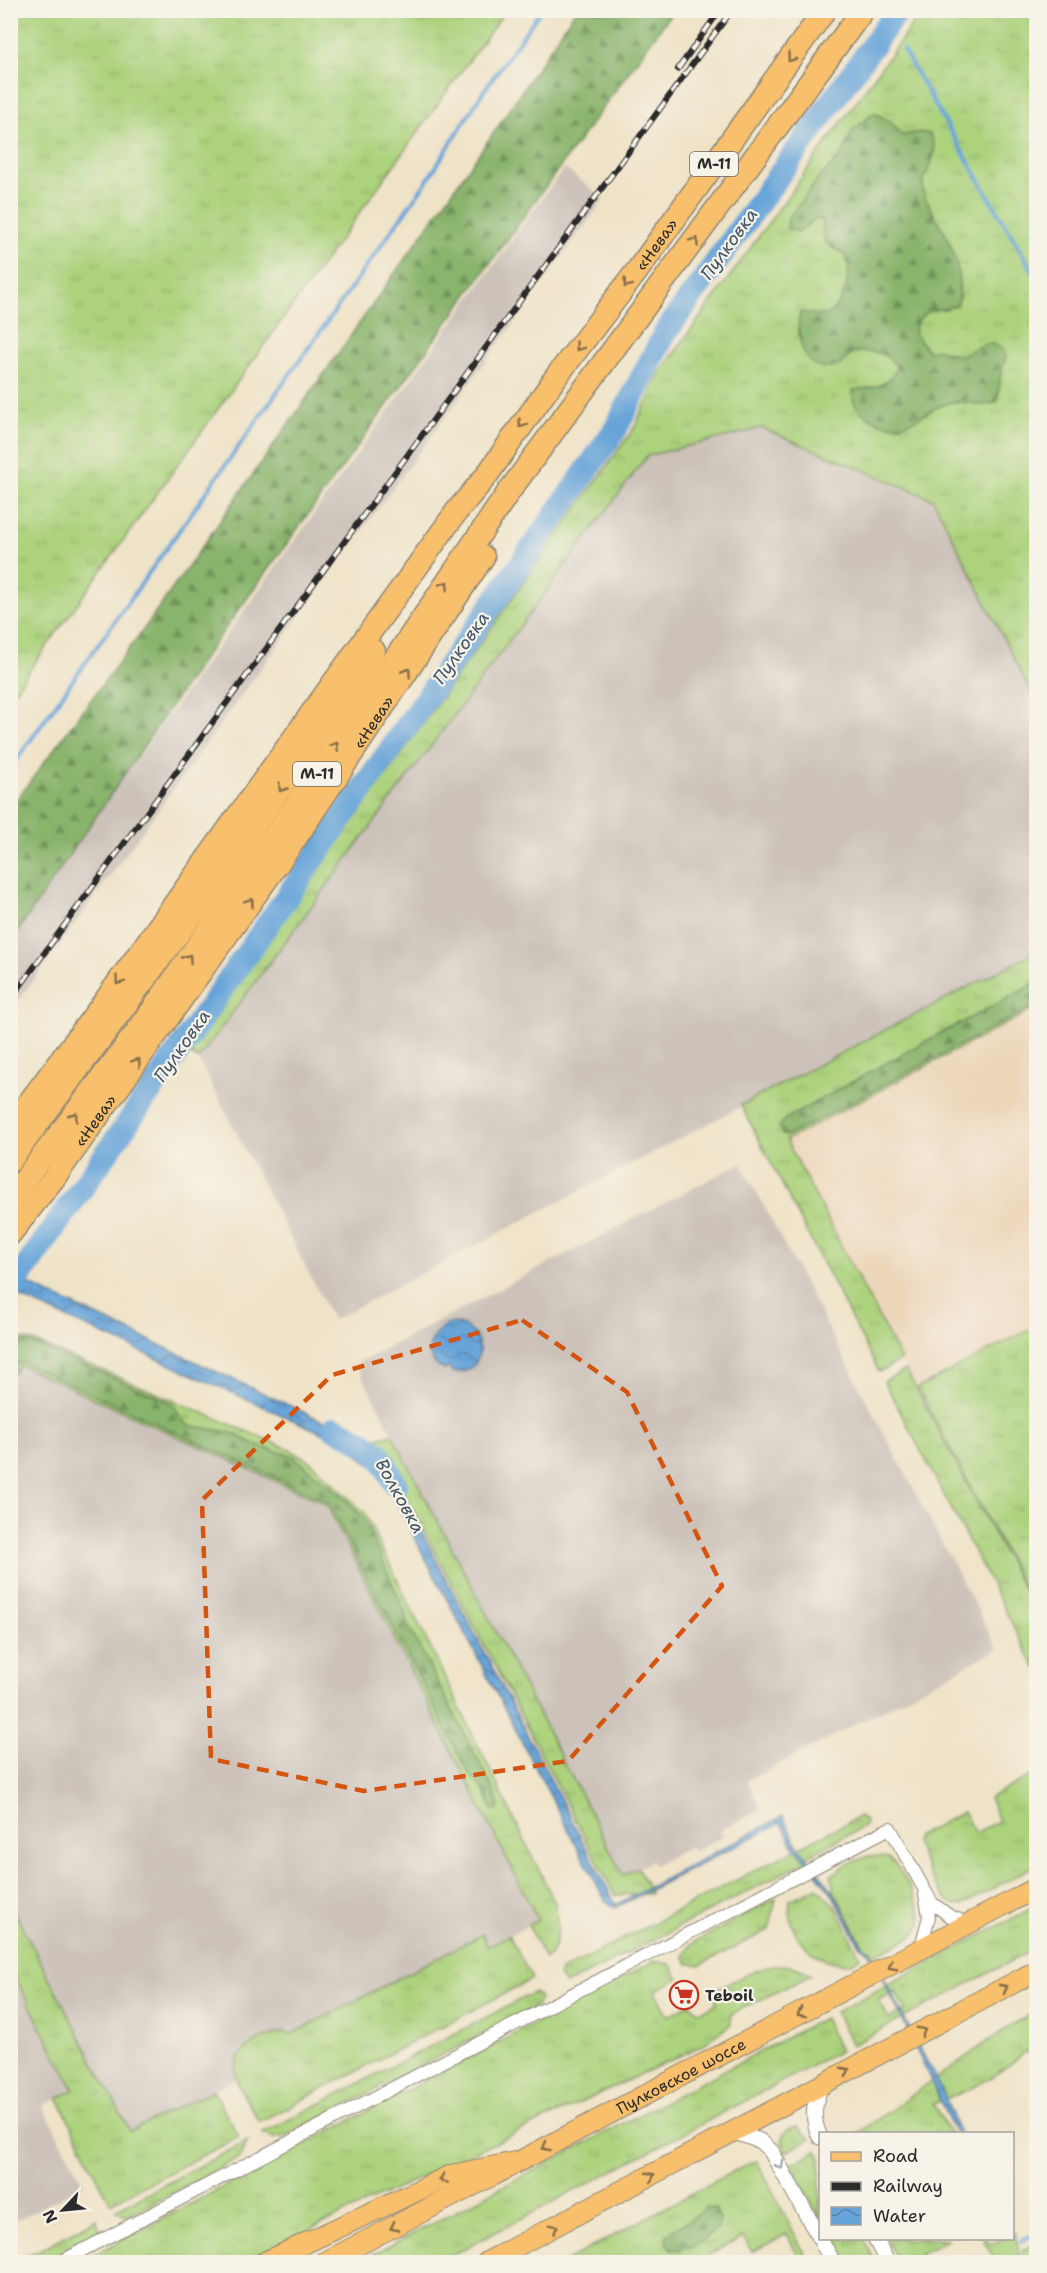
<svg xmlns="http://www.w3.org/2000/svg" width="1047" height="2273" viewBox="0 0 1047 2273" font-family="'Shantell Sans',sans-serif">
<defs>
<pattern id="grass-tufts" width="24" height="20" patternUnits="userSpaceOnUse" patternTransform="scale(1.5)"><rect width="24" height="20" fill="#acd27c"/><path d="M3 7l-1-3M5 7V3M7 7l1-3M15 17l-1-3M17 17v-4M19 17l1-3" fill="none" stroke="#94b46b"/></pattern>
<pattern id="forest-firs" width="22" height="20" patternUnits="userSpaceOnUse" patternTransform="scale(1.5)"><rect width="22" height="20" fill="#89b46c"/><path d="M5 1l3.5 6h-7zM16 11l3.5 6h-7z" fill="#709359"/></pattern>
<pattern id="water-waves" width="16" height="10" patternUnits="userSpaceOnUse" patternTransform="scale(1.5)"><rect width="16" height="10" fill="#67a4d9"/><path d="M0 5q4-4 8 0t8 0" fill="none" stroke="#5586b0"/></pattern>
</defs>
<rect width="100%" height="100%" fill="#f7f3e8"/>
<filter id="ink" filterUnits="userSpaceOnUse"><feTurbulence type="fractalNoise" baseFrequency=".0167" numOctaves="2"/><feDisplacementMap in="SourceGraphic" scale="12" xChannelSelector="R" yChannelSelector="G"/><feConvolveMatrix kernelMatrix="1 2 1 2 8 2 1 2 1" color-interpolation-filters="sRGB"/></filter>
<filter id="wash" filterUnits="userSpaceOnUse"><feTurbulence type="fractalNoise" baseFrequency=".008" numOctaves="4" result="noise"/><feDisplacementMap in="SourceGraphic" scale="24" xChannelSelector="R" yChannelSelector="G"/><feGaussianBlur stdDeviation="1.35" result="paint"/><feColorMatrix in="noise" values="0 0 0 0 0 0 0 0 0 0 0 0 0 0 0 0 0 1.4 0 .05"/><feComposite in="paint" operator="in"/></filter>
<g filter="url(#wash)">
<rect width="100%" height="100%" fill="#efe3c7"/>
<path fill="#edd7bb" d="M1036 1008V1613H1035L786 1140Z"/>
<path fill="#ccc2b9" d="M564 168 604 199 11 1011V933Z
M762 428 933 499 1036 702V952L333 1320 198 1059 647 456Z
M741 1163 998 1649 747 1781 761 1809 720 1830 723 1836 693 1852 690 1846 654 1865 652 1861 623 1875 356 1364Z
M20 1365 326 1504 539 1920 247 2073 130 2131 11 1904 10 1377Z
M10 1969 74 2090 43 2106 84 2185 11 2223Z"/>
<path fill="url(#grass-tufts)" stroke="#6c7e54" stroke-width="1.5" fill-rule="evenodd" d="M11 10 505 11 11 696 10 11Z
M922 11H1036V702L933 499 762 428 647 456 198 1059 188 1053 634 428 659 374Z
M1036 952V1008L786 1140 901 1360 879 1372 741 1105Z
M1036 1326V1610L918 1388Z
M18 1338 33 1341 289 1449 310 1461 364 1512 555 1903C559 1922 559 1938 550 1956L545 1959 528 1925 538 1920 326 1504 20 1365 11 1377V1343Z
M906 1370 1036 1613V1669L884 1381Z
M392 1434 623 1875 638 1868 651 1894 615 1895 385 1456 367 1441Z
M1036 1773V1821L1033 1823 1036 1830V1865L963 1905C960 1904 956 1905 953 1904 939 1898 921 1857 915 1842L916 1837 963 1812 975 1833 999 1821 989 1798Z
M860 1816 866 1822 865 1826 808 1856 805 1862 569 1983 565 1984 559 1976 561 1971Z
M869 1856C874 1856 883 1856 888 1858 901 1865 928 1915 919 1928 911 1940 888 1948 875 1955L869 1948 865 1949 834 1890V1884L830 1876 848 1864Z
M817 1888 836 1907 860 1957 851 1964C814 1963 786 1938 790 1900Z
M776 1898 769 1930 700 1965 688 1964 684 1956 691 1944Z
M10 1904 130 2131 213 2090 239 2137 110 2203 58 2098 74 2090 11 1969Z
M1036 1906V1948L852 2045 836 2012ZM895 1991 906 2010 889 2019 879 2000Z
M483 1934 487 1947 509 1935 532 1979 260 2122C252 2109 242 2095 237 2080 227 2052 262 2036 284 2032L290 2035Z
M654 1961 670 1964 679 1978 655 1991 668 2016 690 2004 698 2011 707 2009 716 2004V1989C747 1975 780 1952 811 1975L731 2014V2024L703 2045 241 2262H80Z
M535 1992 540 1998 537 2006 284 2137 272 2138 263 2133Z
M1036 2011V2061L1026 2051C1007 2068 986 2082 963 2092 953 2097 943 2099 933 2104L950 2133 857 2134 1007 2028Z
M824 2018 840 2051 439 2262H359Z
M798 2127 811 2139 784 2153C781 2138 780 2129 798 2127Z
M248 2141 239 2158 127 2217 115 2210Z
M817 2150 820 2157V2219L791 2164Z
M757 2161 809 2262H801L787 2234 752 2252 743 2237 695 2262H564L749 2163Z
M97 2219 99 2230 96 2234 42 2262H17Z
M1015 2232 1020 2258 1018 2262H996L983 2239H987L990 2244 1001 2239 1012 2238 1013 2233Z
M831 2239H863L876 2262H843Z
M886 2239H948L919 2254 923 2262H898Z
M1036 2243V2262H1024L1023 2250Z"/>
<path fill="url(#forest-firs)" stroke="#5a704c" stroke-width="1.5" d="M575 11H673L201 662 11 941V807L149 622 495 131Z
M874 113 890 121 902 135 921 132 930 134C944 159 920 170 923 191 926 203 934 214 940 224 954 247 963 278 958 304 938 315 922 302 914 332L928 351 937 349 961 356C978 347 985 339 1003 348L1006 357 1000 377 998 401C982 410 969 400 953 402 917 409 908 442 867 416 856 409 852 403 853 390 874 387 886 389 897 368 888 351 872 351 854 352 849 356 844 363 839 365 805 380 794 337 800 312 808 312 816 316 823 315 841 314 856 269 844 255 838 248 826 248 824 237 822 231 824 225 822 219L813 220 798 232 787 229 788 219 818 179 841 156 853 130Z
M1036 983V1005L787 1136 782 1135 779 1127 785 1119 928 1040Z
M19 1341 34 1344 165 1400 174 1405 182 1420 188 1425 229 1432 259 1446 293 1456 340 1494 361 1515 367 1526 404 1609 407 1623 493 1789 499 1805 498 1810H493L482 1788 468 1772 328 1502 22 1362 17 1363 11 1372V1346Z
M706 2207 715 2209 720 2219 718 2229C704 2239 690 2253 671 2249L666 2240 667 2234 691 2219Z"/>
<path fill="url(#water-waves)" stroke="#496882" stroke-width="1.5" d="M11 1276 353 1435 384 1460 616 1905 783 1816 796 1843 833 1891 862 1945 870 1951 945 2097 959 2133H955L898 2010 869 1953 860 1946 831 1892 793 1845 781 1823 615 1908 605 1900 380 1472 344 1443 11 1293Z
M453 1323C492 1329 484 1378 452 1372L449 1367 445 1370C418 1359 430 1329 453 1323Z"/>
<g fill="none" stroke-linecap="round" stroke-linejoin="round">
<path stroke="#67a4d9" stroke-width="4" d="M903 50 1036 277
M10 769 429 178 483 92 541 10
M1021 2241 1036 2233"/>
<path stroke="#67a4d9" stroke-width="24" d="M16 1282 615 430 665 333 898 10
M334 1428 352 1436 379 1454 396 1485"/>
</g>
</g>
<g filter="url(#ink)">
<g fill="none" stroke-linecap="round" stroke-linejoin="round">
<g stroke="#8d8779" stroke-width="14">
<path id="minor" d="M920 1951 929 1916 925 1895
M60 2262 890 1828 932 1903 950 1916 970 1924"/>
</g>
<g stroke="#8d8779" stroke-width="17">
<path id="tertiary" d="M735 2132 760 2141 771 2151 833 2262
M820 2137C811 2118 814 2104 821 2085
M875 2238 887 2262"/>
</g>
<g stroke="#8d8779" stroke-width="22">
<path id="primary" d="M325 2262 513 2165"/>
</g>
<g stroke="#8d8779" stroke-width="22">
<g id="trunk">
<path id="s1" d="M265 2262 451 2175 520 2161 1036 1888"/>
<path d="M487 2262 1036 1971"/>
</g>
</g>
<g stroke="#8d8779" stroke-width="25">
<g id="motorway">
<path id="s2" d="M10 1128 105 1001 457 511 487 475 556 377 637 271 825 10"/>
<path d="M10 1161 210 891 374 651"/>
<path d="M10 1199 142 1025 279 829 510 490 863 10"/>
<path id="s3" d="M10 1234 54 1178 293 842 483 557"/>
</g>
</g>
<use href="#minor" stroke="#fff" stroke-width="12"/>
<use href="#tertiary" stroke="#fff" stroke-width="15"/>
<use href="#primary" stroke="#f8bf6c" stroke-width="20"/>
<use href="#trunk" stroke="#f8bf6c" stroke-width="20"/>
<use href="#motorway" stroke="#f8bf6c" stroke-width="22"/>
<g stroke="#2b2b2b" stroke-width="6">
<path id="rail" d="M678 69 720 10
M10 1000 732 10"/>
</g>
<use href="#rail" stroke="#f7f3e8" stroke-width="4" stroke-dasharray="11" stroke-linecap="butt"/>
</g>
<defs><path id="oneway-chevron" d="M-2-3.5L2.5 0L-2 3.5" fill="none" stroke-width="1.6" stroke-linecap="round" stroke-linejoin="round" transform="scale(1.5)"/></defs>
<g stroke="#876e48">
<use href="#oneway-chevron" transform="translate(791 58) rotate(126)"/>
<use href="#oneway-chevron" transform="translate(695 241) rotate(-54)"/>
<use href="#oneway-chevron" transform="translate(627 284) rotate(128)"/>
<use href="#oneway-chevron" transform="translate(579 347) rotate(127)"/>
<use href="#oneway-chevron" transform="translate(522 424) rotate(125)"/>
<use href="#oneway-chevron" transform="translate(445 585) rotate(-56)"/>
<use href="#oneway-chevron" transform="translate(407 672) rotate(-56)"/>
<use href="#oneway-chevron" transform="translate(335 746) rotate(-56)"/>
<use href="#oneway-chevron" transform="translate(282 788) rotate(124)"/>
<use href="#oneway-chevron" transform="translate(250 902) rotate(-54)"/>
<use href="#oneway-chevron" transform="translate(188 958) rotate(-55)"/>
<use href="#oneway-chevron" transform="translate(119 981) rotate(126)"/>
<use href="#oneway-chevron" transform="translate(137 1062) rotate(-54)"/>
<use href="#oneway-chevron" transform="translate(74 1116) rotate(-53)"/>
<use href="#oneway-chevron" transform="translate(892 1966) rotate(152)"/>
<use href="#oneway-chevron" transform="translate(1004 1988) rotate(-28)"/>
<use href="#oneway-chevron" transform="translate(801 2013) rotate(153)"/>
<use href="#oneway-chevron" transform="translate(922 2031) rotate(-28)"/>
<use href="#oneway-chevron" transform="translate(846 2071) rotate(-28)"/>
<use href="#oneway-chevron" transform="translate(546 2147) rotate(152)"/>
<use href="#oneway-chevron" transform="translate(651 2176) rotate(-28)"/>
<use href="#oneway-chevron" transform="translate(443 2179) rotate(157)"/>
<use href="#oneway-chevron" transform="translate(394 2227) rotate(152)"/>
<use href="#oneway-chevron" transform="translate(554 2228) rotate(-28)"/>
</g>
<use stroke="#a0a0a0" href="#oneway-chevron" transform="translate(780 2165) rotate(61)"/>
</g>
<path fill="none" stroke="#d5540f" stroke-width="4.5" stroke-dasharray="12 8" stroke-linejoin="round" d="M522 1320 627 1392 722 1586 568 1761 364 1791 211 1759 202 1500 332 1375Z"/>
<defs>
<g id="supermarket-ring" transform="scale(1.5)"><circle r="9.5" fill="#f7f3e8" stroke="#c8321e" stroke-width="1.5"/><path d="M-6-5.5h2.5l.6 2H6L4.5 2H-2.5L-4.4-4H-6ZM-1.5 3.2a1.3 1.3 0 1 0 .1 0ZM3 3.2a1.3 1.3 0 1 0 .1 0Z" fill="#c8321e"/></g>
</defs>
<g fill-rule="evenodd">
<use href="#supermarket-ring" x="684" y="1995"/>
</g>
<g text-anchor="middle" stroke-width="4.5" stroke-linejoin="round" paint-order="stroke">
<g fill="#f7f3e8" stroke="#686764" stroke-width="1.5">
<rect x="690" y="152" width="48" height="24" rx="4.5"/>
<rect x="293" y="762" width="48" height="24" rx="4.5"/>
</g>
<g font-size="15" font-weight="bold" fill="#2b2b2b">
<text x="714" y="169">М-11</text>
<text x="317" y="779">М-11</text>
</g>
<g font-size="16" fill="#2b2b2b" stroke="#f7f3e8">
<text dy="6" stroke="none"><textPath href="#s2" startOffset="1095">«Нева»</textPath></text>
<text dy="6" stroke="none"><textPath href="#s3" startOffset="628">«Нева»</textPath></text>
<text dy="6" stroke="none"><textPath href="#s3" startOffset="142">«Нева»</textPath></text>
<text dy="6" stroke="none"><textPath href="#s1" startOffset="458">Пулковское шоссе</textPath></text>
</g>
<g font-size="16" font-weight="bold" fill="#2b2b2b" stroke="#f7f3e8" text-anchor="start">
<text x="705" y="2001">Teboil</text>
</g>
<g font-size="18" font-style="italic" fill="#405568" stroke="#f7f3e8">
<text transform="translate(729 244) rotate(-54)" y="6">Пулковка</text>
<text transform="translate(461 648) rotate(-55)" y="6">Пулковка</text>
<text transform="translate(182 1046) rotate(-55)" y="6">Пулковка</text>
<text transform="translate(400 1496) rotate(61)" y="6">Волковка</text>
</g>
</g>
<rect width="1047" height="2273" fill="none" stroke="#f7f3e8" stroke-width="36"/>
<rect x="819" y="2132" width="195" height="108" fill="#f7f3e8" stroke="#a5a39c" stroke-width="1.5"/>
<rect x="831" y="2152" width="30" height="9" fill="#f8bf6c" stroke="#a5a39c" stroke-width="1.5"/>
<text x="873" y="2162" font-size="18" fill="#2b2b2b">Road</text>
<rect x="831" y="2182" width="30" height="9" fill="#2b2b2b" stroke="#a5a39c" stroke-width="1.5"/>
<text x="873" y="2192" font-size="18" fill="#2b2b2b">Railway</text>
<rect x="831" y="2207" width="30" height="18" fill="url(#water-waves)" stroke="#a5a39c" stroke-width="1.5"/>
<text x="873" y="2222" font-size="18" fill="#2b2b2b">Water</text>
<g transform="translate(63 2210) rotate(244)" stroke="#f7f3e8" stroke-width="4.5" paint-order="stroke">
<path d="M0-4.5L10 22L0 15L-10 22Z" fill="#2b2b2b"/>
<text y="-9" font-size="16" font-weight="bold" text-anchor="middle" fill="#2b2b2b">N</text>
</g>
</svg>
